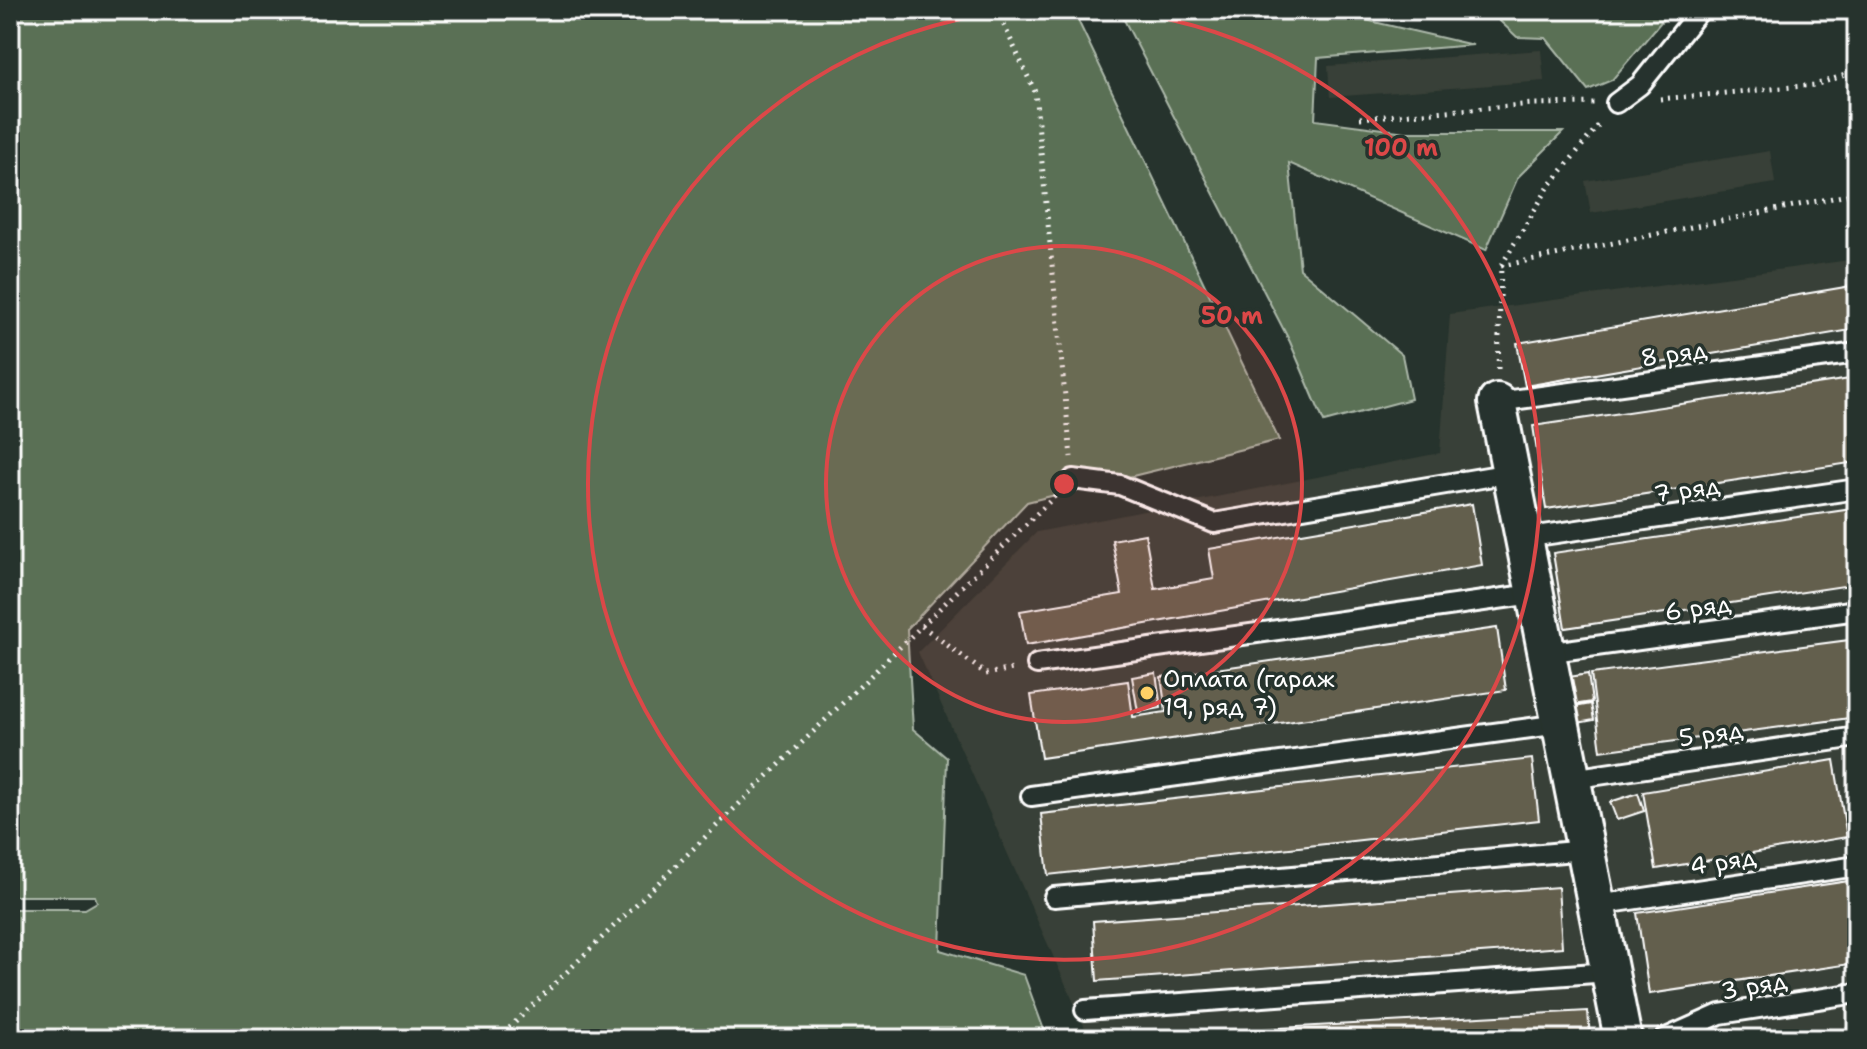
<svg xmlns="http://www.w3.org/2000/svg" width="1867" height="1049" viewBox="0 0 1867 1049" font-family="'Shantell Sans',sans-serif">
<rect width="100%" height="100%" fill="#26332d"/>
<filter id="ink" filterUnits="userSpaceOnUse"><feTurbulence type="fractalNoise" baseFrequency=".0125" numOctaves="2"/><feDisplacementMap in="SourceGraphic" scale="16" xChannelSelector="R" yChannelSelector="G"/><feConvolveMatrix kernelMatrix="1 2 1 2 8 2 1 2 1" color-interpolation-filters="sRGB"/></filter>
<g filter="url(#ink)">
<path fill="#394037" d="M1541 50 1544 81 1330 97 1328 66Z
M1770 151 1775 183 1591 213 1585 181Z
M1857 259V1039H1090L918 652 1037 532 1440 453 1450 314Z"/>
<path fill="#5a7054" stroke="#acb8aa" stroke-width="2" d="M10 10H1073L1279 440 1027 502 907 629 913 729 947 758 940 950 1024 975 1044 1030 1068 1039H10V909H85L97 902 95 896H10Z
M1119 10H1345L1344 15 1473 45 1318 58 1315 120 1406 132H1563L1518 177 1486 250 1289 163 1300 269 1402 355 1411 399 1324 422 1290 342Z
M1488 10H1671L1612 80 1588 90 1546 38 1517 37Z"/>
<path fill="#645e4d" stroke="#fff" stroke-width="2" d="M1857 285V329L1525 386 1517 343Z
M1857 378V462L1546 509 1533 426Z
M1472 504 1482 565 1026 645 1020 611 1122 594 1112 540 1145 534 1155 589 1214 579 1209 549Z
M1852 509 1857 584 1565 628 1553 553Z
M1497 628 1506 690 1041 758 1031 695 1128 681 1133 717 1166 712 1161 677Z
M1857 639V717L1601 751 1591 674Z
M1156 673 1161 708 1138 712 1132 677Z
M1588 674 1592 702 1573 705 1569 677Z
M1591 704 1594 720 1572 724 1569 708Z
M1532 759 1539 820 1048 875 1041 814Z
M1834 760 1847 837 1656 869 1643 792Z
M1638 793 1644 811 1617 820 1610 802Z
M1849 881 1857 934V963L1649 994 1637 913Z
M1558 887 1562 947 1097 981 1093 921Z
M1588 1011 1590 1039H1135V1036Z"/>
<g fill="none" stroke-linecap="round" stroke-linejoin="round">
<g stroke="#fff" stroke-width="24">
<path id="lane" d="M1616 103 1640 85 1700 10
M1497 402 1857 353
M1073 479 1120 485 1214 523 1511 473
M1523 538 1857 489
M1545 653 1857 610
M1037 664 1533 594
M1571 779 1857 737
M1031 796 1560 724
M1054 897 1586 850
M1597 905 1857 866
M1085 1010 1609 972
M1664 1039 1720 1014 1857 993"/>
</g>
<g stroke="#fff" stroke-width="42">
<path id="street" d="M1497 402 1623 1039"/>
</g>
<path stroke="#fff" stroke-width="5" stroke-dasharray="2 6" stroke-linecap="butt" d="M997 10 1035 92 1071 457
M1660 99 1815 85 1857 71
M1360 118 1534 104 1594 103
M1501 266 1857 193
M1498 369 1501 266 1548 188 1601 122
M922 626 986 674 1013 669
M498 1039 1056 495"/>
<use href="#lane" stroke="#26332d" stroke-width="18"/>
<use href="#street" stroke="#26332d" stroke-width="36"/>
</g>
</g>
<circle cx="1064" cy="484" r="238" fill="#dc4848" fill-opacity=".12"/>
<g fill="none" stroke="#dc4848" stroke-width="4">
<circle cx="1064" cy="484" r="238"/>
<path d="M1110 10A476 476 0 1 1 1018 10"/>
</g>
<circle fill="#ffd166" stroke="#26332d" stroke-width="3" cx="1147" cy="693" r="8"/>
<g text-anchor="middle" stroke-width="7" stroke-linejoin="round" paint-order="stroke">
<g font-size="24" fill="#fff" stroke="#26332d">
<text transform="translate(1674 354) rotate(-8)" y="8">8 ряд</text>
<text transform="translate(1687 490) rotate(-8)" y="8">7 ряд</text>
<text transform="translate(1698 608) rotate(-8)" y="8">6 ряд</text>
<text transform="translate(1711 734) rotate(-8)" y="8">5 ряд</text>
<text transform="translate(1723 862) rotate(-9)" y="8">4 ряд</text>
<text transform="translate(1754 986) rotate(-10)" y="8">3 ряд</text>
</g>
<g font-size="24" fill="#fff" stroke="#26332d" text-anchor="start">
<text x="1163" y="687">Оплата (гараж<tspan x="1163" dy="28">19, ряд 7)</tspan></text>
</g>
</g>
<circle cx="1064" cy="484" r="12" fill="#dc4848" stroke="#26332d" stroke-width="4"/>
<g font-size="24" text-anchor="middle" font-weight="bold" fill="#dc4848" stroke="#26332d" stroke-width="7" stroke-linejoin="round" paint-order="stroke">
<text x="1401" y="156">100 m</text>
<text x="1232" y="324">50 m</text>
</g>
<rect width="1867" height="1049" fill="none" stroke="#26332d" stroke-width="40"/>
<rect x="20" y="20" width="1827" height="1009" fill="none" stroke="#fff" stroke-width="3" filter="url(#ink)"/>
</svg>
